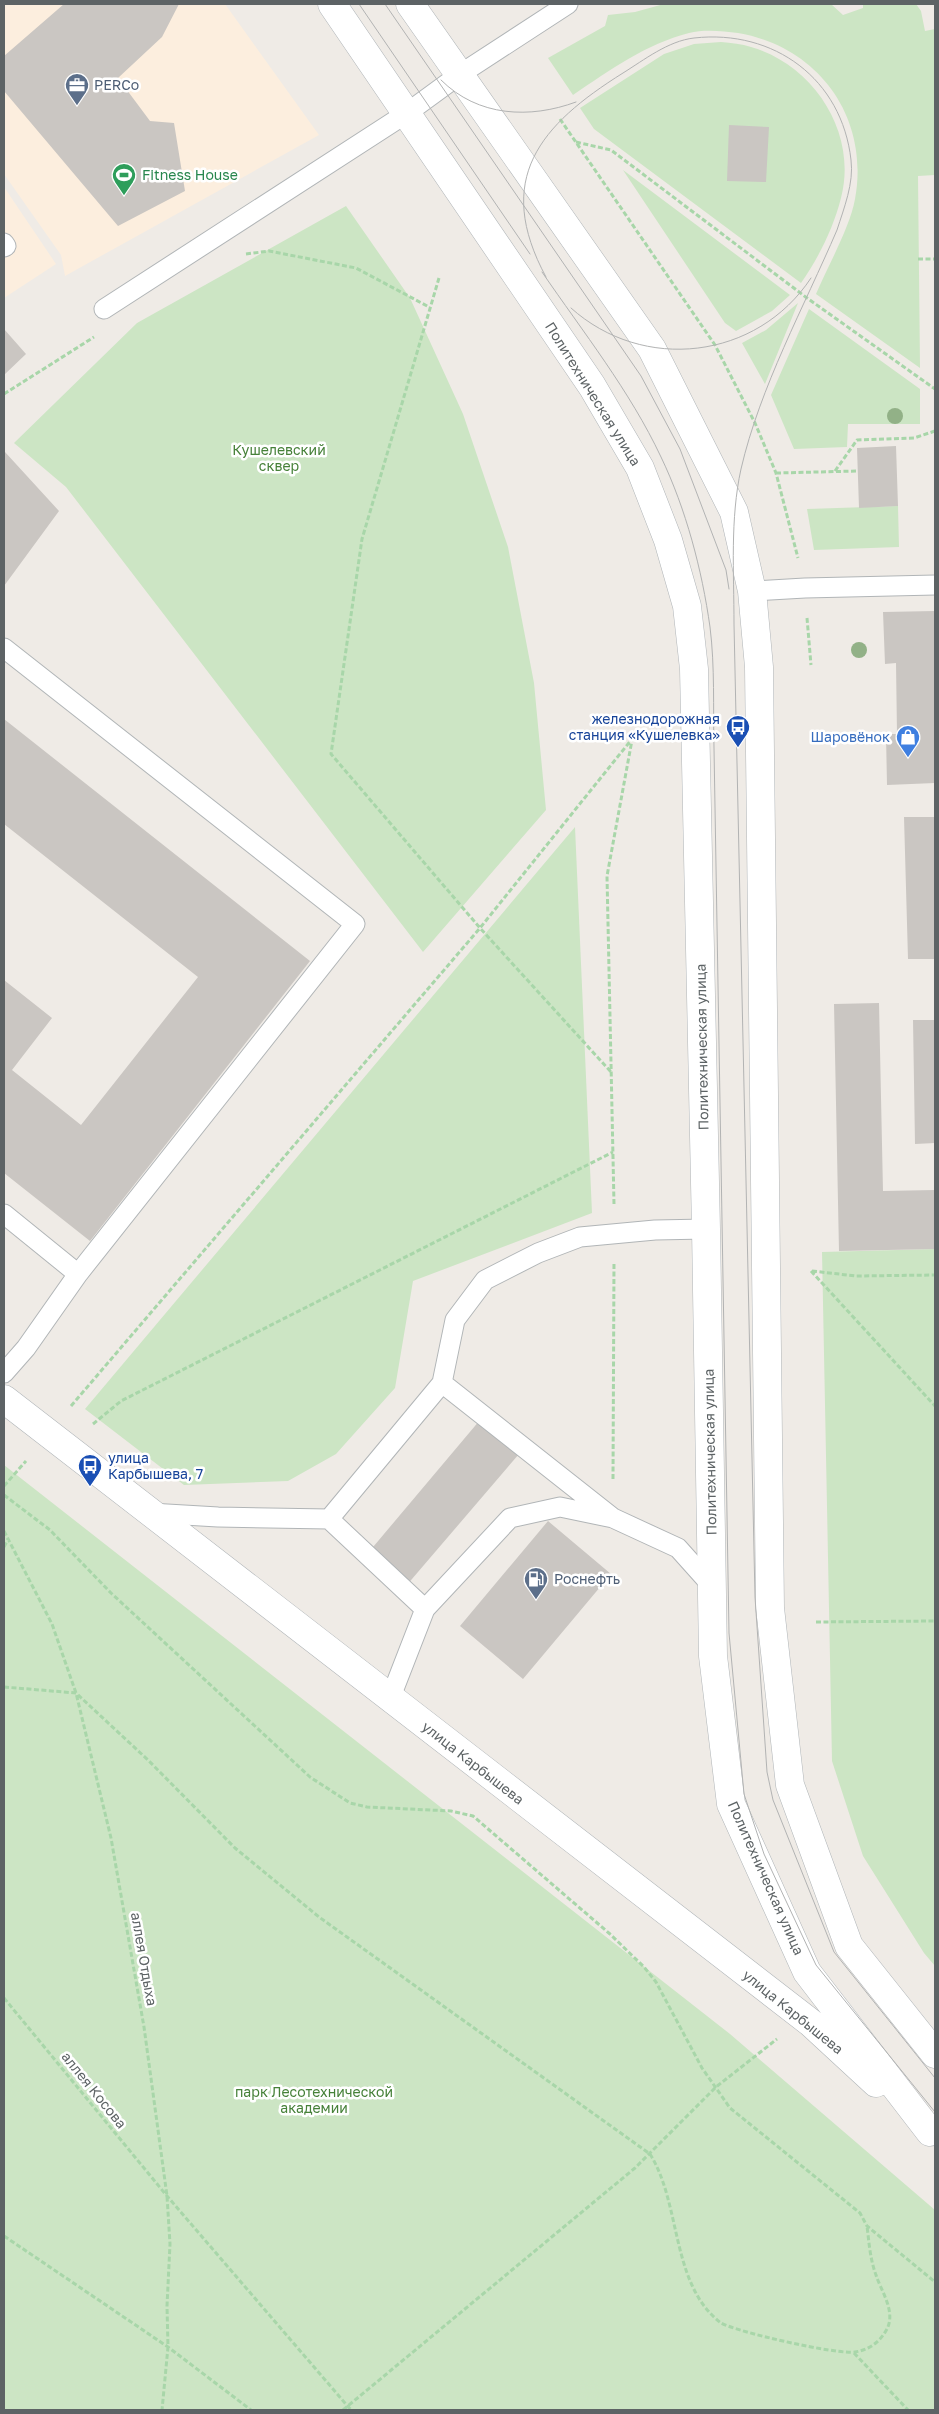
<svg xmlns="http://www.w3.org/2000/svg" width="939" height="2414" viewBox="0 0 939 2414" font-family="'Golos Text',sans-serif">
<rect width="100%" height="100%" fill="#efebe6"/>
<path fill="#fceede" d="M4 4H225L319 135 65 276 61 255 4 174Z
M4 187 56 264 4 298Z"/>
<path fill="#cce5c4" d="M664 4H831L843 15 863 8V4H916L921 11 925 31 935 29V175L918 176 920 368 816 294C828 266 850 227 855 199 870 118 819 47 738 33 723 31 704 29 689 33 646 44 610 70 573 95L548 58 605 26 608 15 635 12Z
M721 42C731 43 742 44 751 47 814 65 858 133 841 198 833 229 819 257 801 283L594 129 580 108 664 54 694 44Z
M623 170 790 295 772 311 736 331 725 323Z
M346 206 410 298 463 414 508 547 534 683 546 810 423 952 66 487 14 443 137 323Z
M798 303 765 384 742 343 766 330Z
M809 309 920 389V424H848L847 447 794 449 771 395Z
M898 506 899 547 814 550 807 509Z
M575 827 592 1213 413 1281 395 1388 336 1454 288 1481 184 1485 85 1409Z
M935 1249V1966L924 1953 863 1856 832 1761 822 1252Z
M4 1465 730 2034 935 2210V2410H4Z"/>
<path fill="#cac6c2" d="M64 4H179L162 37 118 78 150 121 174 123 185 191 118 226 4 91V56Z
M729 125 769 127 766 182 727 181Z
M4 329 26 354 4 375Z
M896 446 898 506 859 508 857 448Z
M5 452 59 511 4 586V454Z
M935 611V783L887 785 886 734H897L896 663 885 664 883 612Z
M4 719 310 961 90 1241 4 1173V980L52 1018 12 1070 81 1125 198 977 4 824Z
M904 817H935V959H908Z
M879 1003 883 1191 935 1190V1249L839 1251 834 1004Z
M913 1020H935V1143L915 1144Z
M480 1420 519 1454 406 1586 368 1553Z
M548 1521 611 1574 523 1679 460 1626Z"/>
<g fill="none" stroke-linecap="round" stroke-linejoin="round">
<g stroke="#b1b5b7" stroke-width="21">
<path id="lane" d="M4 243 6 246 4 247
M104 309 407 113 459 75 568 4
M752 591 805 588 935 585
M4 648 355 924 78 1274
M4 1214 78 1274 26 1348 4 1373
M442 1383 455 1320 485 1280 538 1253 580 1237 655 1230 706 1229
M150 1513 218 1517 329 1519 442 1383 613 1518
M329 1519 425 1609
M390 1699 425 1609 510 1518 560 1507 613 1518 678 1548 712 1586"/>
</g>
<g stroke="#b0b5b8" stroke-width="29">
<path id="secondary" d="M332 4 592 386 640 468 668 540 687 606 694 669 706 1229 713 1656 731 1804 807 1972 930 2132
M410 4 652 349 734 512 752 591 759 667 770 1608 790 1785 849 1946 935 2054
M4 1399 811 2023 876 2083"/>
</g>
<path stroke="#a8d6a9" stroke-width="3" stroke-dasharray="5 2.5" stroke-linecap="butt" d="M560 119 715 345 755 423 776 473 798 558
M576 142 611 150 807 298 935 389
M246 254 269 251 356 268 429 307
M918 259H935
M439 278 362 539 331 754 480 928 611 1072
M4 394 94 337
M835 471 857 440 914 438 935 431
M776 473 857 471
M807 618 811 665
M614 1204 607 876 632 740
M811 1271 935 1406
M812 1271 856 1276 935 1275
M71 1406 480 928 632 739
M93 1424 121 1401 613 1152
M613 1479 614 1262
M4 1486 26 1461
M4 1495 50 1530 111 1593 310 1777 350 1803 367 1807 451 1811 473 1816 610 1934 644 1967 656 1982 702 2068 730 2108 860 2213 867 2226 935 2282
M4 1531 52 1624 76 1693 111 1838 144 2027 167 2196 170 2244 167 2306 168 2347 162 2410
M4 1547 8 1539
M816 1622 935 1621
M4 1687 76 1693 148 1760 235 1848 319 1917 650 2154C679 2200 672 2272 710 2313 713 2316 717 2320 721 2323 737 2332 837 2355 855 2352 869 2350 880 2342 887 2329 896 2311 881 2291 876 2275 870 2259 869 2242 867 2226
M4 1998 167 2196 351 2410
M4 2236 168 2347 251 2410
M854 2353 908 2410
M343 2410 635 2168 716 2087 777 2039"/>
<use href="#lane" stroke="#fff" stroke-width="19"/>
<use href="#secondary" stroke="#fff" stroke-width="28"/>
<path stroke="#b2b3b3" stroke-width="1" d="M359 4 530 254
M385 4 641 376 680 449 726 570 729 589
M441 80C478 117 530 119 576 102
M542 272C583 332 630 391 661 457 686 509 702 570 710 627 715 667 713 708 714 748L729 1633 744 1794 764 1854 816 1965 935 2112
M546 277C493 179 540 125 623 73 644 60 668 41 694 38 774 29 842 79 851 160 854 183 844 208 837 230 804 307 760 387 741 469 730 519 734 572 734 624L755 1597 767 1772 773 1800 834 1952 935 2078
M571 308C643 373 757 360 811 278"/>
</g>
<g fill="#92b187">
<circle cx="895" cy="416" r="8"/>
<circle cx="859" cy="650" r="8"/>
</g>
<defs>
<g id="office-pin" transform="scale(1.25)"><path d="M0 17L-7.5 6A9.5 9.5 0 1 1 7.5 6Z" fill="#5c6f8a" stroke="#fff"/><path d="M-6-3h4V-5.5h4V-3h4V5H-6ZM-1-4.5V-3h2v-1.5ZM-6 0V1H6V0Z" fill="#fff"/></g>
<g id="stadium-pin" transform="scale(1.25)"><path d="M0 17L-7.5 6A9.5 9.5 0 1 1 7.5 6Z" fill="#2e9e5b" stroke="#fff"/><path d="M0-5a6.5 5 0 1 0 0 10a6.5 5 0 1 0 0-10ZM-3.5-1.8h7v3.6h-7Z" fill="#fff"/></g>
<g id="bus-pin" transform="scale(1.25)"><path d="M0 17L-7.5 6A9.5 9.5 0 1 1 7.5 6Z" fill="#1a4fb4" stroke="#fff"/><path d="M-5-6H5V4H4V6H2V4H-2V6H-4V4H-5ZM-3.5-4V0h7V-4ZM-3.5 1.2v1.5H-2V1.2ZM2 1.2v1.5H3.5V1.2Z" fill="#fff"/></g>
<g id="shop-pin" transform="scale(1.25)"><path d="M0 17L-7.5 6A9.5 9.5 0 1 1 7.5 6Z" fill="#3f7fe0" stroke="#fff"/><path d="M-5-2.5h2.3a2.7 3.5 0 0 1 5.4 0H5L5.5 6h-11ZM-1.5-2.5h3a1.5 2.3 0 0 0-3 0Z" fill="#fff"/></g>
<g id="fuel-pin" transform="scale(1.25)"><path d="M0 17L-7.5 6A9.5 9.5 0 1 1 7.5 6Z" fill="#5c6f8a" stroke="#fff"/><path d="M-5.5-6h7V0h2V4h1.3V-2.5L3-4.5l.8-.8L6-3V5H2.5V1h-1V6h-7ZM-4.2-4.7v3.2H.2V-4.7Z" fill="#fff"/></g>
</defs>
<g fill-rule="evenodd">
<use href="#office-pin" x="77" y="85"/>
<use href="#stadium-pin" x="124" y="175"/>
<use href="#bus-pin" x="738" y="727"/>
<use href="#shop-pin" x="908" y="737"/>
<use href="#bus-pin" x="90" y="1466"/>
<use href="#fuel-pin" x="536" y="1579"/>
</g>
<g text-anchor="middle" stroke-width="5" stroke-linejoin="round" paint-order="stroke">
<g font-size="14" fill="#4e5e75" stroke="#fff" text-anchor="start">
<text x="94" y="90">PERCo</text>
<text x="554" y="1584">Роснефть</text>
</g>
<g font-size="14" fill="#27864d" stroke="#fff" text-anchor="start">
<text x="142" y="180">Fitness House</text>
</g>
<g font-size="14" fill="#5d6365" stroke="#fff">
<text transform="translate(593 394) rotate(58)" y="5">Политехническая улица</text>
<text transform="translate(702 1047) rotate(-91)" y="5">Политехническая улица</text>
<text transform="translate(710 1452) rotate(-91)" y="5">Политехническая улица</text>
<text transform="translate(473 1763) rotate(38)" y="5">улица Карбышева</text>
<text transform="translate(766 1878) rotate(66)" y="5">Политехническая улица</text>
<text transform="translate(144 1959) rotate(80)" y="5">аллея Отдыха</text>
<text transform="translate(793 2012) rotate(39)" y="5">улица Карбышева</text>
<text transform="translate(94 2090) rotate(51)" y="5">аллея Косова</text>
</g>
<g font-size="14" fill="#468139" stroke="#fff">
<text x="279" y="455">Кушелевский<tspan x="279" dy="16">сквер</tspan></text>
<text x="314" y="2097">парк Лесотехнической<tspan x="314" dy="16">академии</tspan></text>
</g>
<g font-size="14" fill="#164399" stroke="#fff" text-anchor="end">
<text x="720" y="724">железнодорожная<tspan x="720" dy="16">станция «Кушелевка»</tspan></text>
<text x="108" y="1463" text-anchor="start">улица<tspan x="108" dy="16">Карбышева, 7</tspan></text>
</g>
<g font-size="14" fill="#366cbe" stroke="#fff" text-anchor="end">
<text x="890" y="742">Шаровёнок</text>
</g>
</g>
<rect width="939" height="2414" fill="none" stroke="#5d6365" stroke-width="10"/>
</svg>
